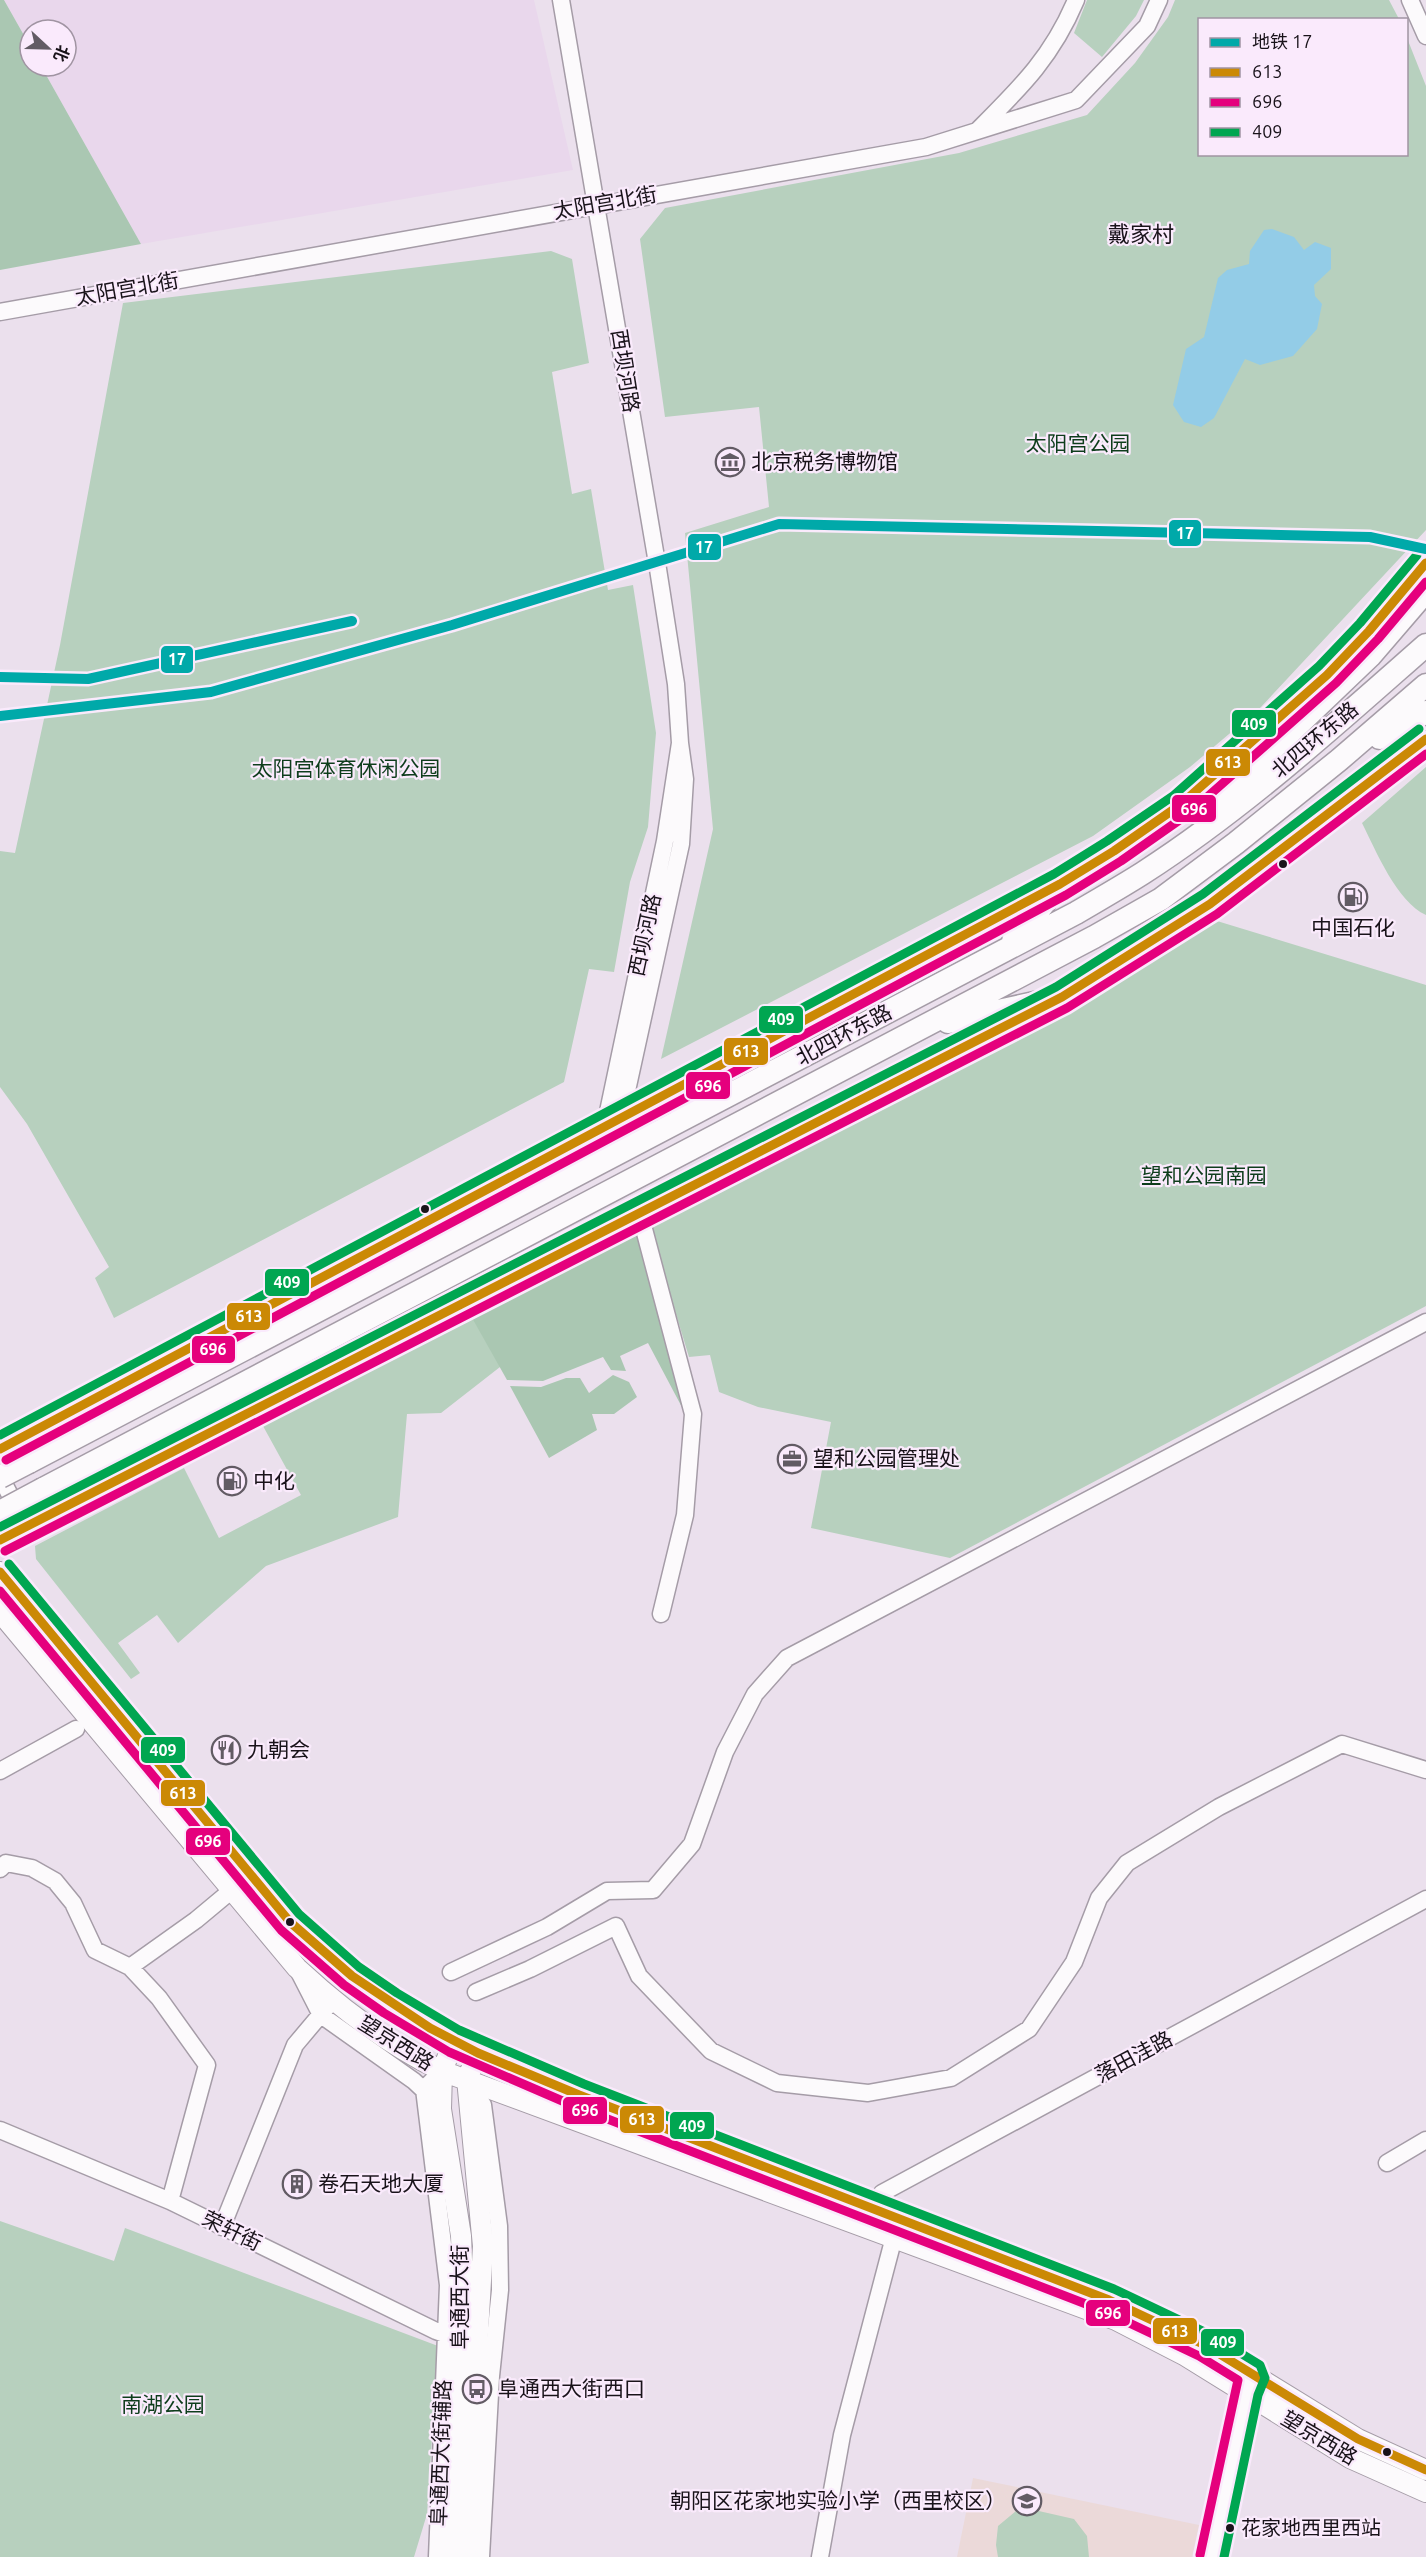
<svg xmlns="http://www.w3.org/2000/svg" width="1426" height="2557" viewBox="0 0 1426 2557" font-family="Ubuntu,'Noto Sans SC',sans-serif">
<rect width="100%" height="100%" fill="#ebe0ed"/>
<path fill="#e9d7ec" d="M4 0H534L573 170 141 244 41 66H66V30H30V46Z"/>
<path fill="#ebd9d9" d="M973 2478 1199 2525 1192 2557H957Z"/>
<path fill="#b7d0be" d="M1087 0H1144L1136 16 1102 57 1074 33Z
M1175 0H1389L1399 19 1200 20V154H1406L1407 38 1426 86V530L1261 707 1190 767 1093 836 661 1059 713 829 685 533 769 507 759 407 665 417 640 239 665 208 959 153 1087 115 1135 63 1168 17Z
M551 251 572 259 589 363 552 372 572 494 591 489 608 590 633 585 656 733 648 827 630 882 614 972 589 969 564 1082 114 1318 95 1278 109 1267 27 1124 0 1087V851L15 853 60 645 123 303Z
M1426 767V915C1397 902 1376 851 1362 823Z
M1217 921 1426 985V1306L950 1558 811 1528 831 1422 758 1407 719 1392 710 1355 689 1357 649 1225Z
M638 1228 500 1367 441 1413 407 1414 398 1517 266 1566 178 1643 157 1615 118 1643 140 1673 131 1679 36 1559 35 1546 184 1468 219 1538 301 1495 263 1426Z
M0 2221 114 2261 125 2228 438 2346 427 2514 414 2557H0Z
M1030 2509 1074 2519 1087 2536 1089 2557H998L996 2545 998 2526 1016 2511Z"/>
<path fill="#aac7b2" d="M0 0H4L30 46V66H41L141 244 0 270Z
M638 1228 685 1413 648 1343 620 1356 626 1371 611 1370 603 1357 543 1381 507 1380 471 1316Z
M613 1375 629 1382 637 1397 614 1414H592L597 1430 549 1458 510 1386 541 1387 566 1378H580L589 1393Z"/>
<path fill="#93cce7" d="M1272 229 1294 237 1304 250 1315 242 1331 248V269L1314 285 1315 296 1322 304 1317 329 1293 356 1260 365 1245 359 1214 418 1201 427 1184 422 1173 405 1186 349 1204 337 1218 278 1227 270 1249 264 1250 251 1264 230Z"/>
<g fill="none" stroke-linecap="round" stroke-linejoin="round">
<g stroke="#a59ca7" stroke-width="19">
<path id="minor" d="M561 0 658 569 676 684 680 743
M1410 0 1426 36
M978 130C1021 87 1052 57 1076 0
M0 312 926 147 1076 100 1147 26 1159 0
M605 1126 665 841 680 743 685 779 681 844 621 1118
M640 1214 693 1414 685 1515 661 1614
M0 1449 1060 884 1114 851 1180 805 1327 675 1369 631 1426 563
M0 1476 27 1528
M0 1540 1062 997 1210 904 1426 739
M0 1771 76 1729
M0 1869 6 1863 32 1868 55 1881 73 1903 95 1950 130 1967 159 1998 207 2065 170 2201
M130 1967 196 1920 232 1890
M451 1972 547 1927 607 1891 653 1890 692 1844 725 1752 755 1694 787 1658 1426 1322
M300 1974 321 2015 414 2081 431 2097
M476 1992 530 1969 616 1926 639 1976 711 2051 777 2083 868 2093 951 2078 1029 2029 1074 1962 1099 1898 1127 1863 1219 1807 1342 1744 1426 1770
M468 2081 483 2105 499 2226 500 2290 491 2376 481 2557
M0 2130 170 2201 436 2331 461 2340
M1387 2163 1426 2140
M222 2227 295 2045 332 2001
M437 2557 448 2285 424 2089 442 2071
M820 2557 842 2435 894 2237 882 2193 1426 1899
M1212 2557 1250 2382"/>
</g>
<g stroke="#a59ca7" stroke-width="22">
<path id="major" d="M0 1572 290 1922 352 1976 430 2028 478 2053 579 2095 1109 2300 1205 2345 1358 2439 1426 2470
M0 1612 297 1968C341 2009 387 2044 442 2071L1116 2320 1184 2355 1350 2458 1426 2492
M450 2557 463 2284 461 2236 441 2109 442 2071 454 2041
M465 2557 483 2246 467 2079 478 2053"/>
</g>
<g stroke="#a59ca7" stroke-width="25">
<path id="highway" d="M1380 738 1426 712
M1214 805 1370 656 1426 591
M1013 941 1060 884
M948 1022 1062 997
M646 1105 716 1095
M29 1462 1076 913C1098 900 1121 887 1143 873 1244 808 1335 725 1426 645
M43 1489 1094 937 1161 899 1236 843 1339 760 1426 685"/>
</g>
<use href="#minor" stroke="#fcfafc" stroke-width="16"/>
<use href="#major" stroke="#fcfafc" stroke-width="20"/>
<use href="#highway" stroke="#fcfafc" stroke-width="22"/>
<g stroke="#a59ca7" stroke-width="25" stroke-linecap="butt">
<path id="highway-bridge" d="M0 1477 29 1462
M0 1512 43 1489"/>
</g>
<use href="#highway-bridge" stroke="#fcfafc" stroke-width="22"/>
<g stroke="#faeafc" stroke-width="14">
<path id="bus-1" d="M0 1449 1060 884 1114 851 1180 805 1327 675 1369 631 1426 563
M0 1540 1062 997 1210 904 1426 739
M0 1572 290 1922 352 1976 430 2028 478 2053 579 2095 1109 2300 1205 2345 1358 2439 1426 2470"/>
</g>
<g stroke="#faeafc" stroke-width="14">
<path id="bus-2" d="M6 1460 1066 895 1121 861 1188 814 1336 683 1378 639 1426 582
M5 1551 1067 1008 1217 914 1426 754
M0 1591 281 1930 344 1985 384 2013 449 2052 574 2106 1104 2311 1199 2356 1238 2380 1200 2555"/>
</g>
<g stroke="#faeafc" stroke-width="14">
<path id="bus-3" d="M0 1435 1054 874 1107 841 1173 796 1319 666 1360 623 1417 555
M0 1527 1056 987 1203 894 1419 729
M9 1564 299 1914 359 1967 397 1993 459 2030 584 2084 1114 2289 1211 2335 1260 2365 1265 2378 1258 2395 1224 2557"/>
</g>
<use href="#bus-1" stroke="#cb8905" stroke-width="9"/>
<use href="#bus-2" stroke="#e5007d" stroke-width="9"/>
<use href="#bus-3" stroke="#00a651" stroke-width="9"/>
<g stroke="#faeafc" stroke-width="15">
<path id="metro-1" d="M0 677 88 679 352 621
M0 716 211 692 452 625 779 524 1370 537 1426 549"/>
</g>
<use href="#metro-1" stroke="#00a9a9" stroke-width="10"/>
</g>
<defs>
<g id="museum-ring" transform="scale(1.5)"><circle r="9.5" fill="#faeafc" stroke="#625b64" stroke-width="1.5"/><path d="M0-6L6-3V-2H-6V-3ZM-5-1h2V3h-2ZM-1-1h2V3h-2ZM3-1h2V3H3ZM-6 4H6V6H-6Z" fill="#625b64"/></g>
<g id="fuel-ring" transform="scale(1.5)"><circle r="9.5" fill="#faeafc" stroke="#625b64" stroke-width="1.5"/><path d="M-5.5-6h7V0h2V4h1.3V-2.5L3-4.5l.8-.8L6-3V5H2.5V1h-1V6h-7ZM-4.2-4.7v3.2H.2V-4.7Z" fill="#625b64"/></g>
<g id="office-ring" transform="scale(1.5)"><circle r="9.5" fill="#faeafc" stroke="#625b64" stroke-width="1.5"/><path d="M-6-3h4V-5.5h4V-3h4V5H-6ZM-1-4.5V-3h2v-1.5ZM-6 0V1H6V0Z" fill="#625b64"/></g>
<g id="restaurant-ring" transform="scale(1.5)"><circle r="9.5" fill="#faeafc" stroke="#625b64" stroke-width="1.5"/><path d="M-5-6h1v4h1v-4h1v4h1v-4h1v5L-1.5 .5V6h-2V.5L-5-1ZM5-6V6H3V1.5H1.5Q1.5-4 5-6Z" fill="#625b64"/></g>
<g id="building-ring" transform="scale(1.5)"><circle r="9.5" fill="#faeafc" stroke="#625b64" stroke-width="1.5"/><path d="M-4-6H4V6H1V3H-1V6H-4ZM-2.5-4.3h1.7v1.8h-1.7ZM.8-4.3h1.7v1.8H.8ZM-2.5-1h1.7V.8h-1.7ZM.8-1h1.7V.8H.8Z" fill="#625b64"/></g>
<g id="bus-ring" transform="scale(1.5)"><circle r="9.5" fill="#faeafc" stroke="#625b64" stroke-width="1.5"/><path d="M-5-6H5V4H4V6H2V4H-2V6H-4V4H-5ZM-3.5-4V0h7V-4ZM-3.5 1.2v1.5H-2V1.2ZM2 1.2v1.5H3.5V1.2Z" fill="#625b64"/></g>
<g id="school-ring" transform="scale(1.5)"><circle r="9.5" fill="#faeafc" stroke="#625b64" stroke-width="1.5"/><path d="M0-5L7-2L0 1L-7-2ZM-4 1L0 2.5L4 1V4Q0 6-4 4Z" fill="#625b64"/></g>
</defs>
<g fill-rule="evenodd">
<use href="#museum-ring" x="730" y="462"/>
<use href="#fuel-ring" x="1353" y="897"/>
<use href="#office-ring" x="792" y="1459"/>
<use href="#fuel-ring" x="232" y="1481"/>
<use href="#restaurant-ring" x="226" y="1750"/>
<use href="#building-ring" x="297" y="2184"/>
<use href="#bus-ring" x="477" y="2389"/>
<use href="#school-ring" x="1027" y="2501"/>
</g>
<g fill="#19131a" stroke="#faeafc" stroke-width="2">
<circle cx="1283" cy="864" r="5"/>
<circle cx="425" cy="1209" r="5"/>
<circle cx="290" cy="1922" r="5"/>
<circle cx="1387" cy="2452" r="5"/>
<circle cx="1230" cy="2528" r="5"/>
</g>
<g text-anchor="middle" stroke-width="4.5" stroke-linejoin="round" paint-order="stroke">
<g font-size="20" fill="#19131a" stroke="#faeafc" text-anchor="start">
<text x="1241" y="2535">花家地西里西站</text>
</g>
<g font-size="21" fill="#19131a" stroke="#faeafc">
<text transform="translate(605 203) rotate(-10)" y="7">太阳宫北街</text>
<text transform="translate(127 289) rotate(-10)" y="7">太阳宫北街</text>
<text transform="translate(625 371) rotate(81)" y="7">西坝河路</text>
<text transform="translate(1315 740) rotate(-40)" y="7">北四环东路</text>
<text transform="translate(645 935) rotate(-78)" y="7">西坝河路</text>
<text transform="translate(844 1035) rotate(-28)" y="7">北四环东路</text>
<text transform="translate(396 2043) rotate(32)" y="7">望京西路</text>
<text transform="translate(1134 2057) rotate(-28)" y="7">落田洼路</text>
<text transform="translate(232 2231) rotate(26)" y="7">荣轩街</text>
<text transform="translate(460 2297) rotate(-90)" y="7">阜通西大街</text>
<text transform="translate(1319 2438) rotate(31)" y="7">望京西路</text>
<text transform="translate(441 2453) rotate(-88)" y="7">阜通西大街辅路</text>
</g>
<g font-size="21" fill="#0e3d1c" stroke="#faeafc">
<text x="1078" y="451">太阳宫公园</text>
<text x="346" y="776">太阳宫体育休闲公园</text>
<text x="1204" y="1183">望和公园南园</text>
<text x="163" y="2412">南湖公园</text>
</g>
<g font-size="21" fill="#19131a" stroke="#faeafc" text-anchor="start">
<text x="751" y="469">北京税务博物馆</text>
<text x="1353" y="935" text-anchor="middle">中国石化</text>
<text x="813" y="1466">望和公园管理处</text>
<text x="253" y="1488">中化</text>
<text x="247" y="1757">九朝会</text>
<text x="318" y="2191">卷石天地大厦</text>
<text x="498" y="2396">阜通西大街西口</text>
<text x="1006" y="2508" text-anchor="end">朝阳区花家地实验小学（西里校区）</text>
</g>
<g font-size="22" fill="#19131a" stroke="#faeafc">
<text x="1141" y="242">戴家村</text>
</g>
</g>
<g stroke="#faeafc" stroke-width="2">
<rect x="1168" y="519" width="34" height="28" rx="6" fill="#00a9a9"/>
<rect x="687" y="533" width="35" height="28" rx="6" fill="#00a9a9"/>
<rect x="160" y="645" width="34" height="29" rx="6" fill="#00a9a9"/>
<rect x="1231" y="709" width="46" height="29" rx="6" fill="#00a651"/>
<rect x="1205" y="748" width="46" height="29" rx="6" fill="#cb8905"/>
<rect x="1171" y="794" width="46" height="29" rx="6" fill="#e5007d"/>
<rect x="758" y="1005" width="46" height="29" rx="6" fill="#00a651"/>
<rect x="723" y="1037" width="46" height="29" rx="6" fill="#cb8905"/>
<rect x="685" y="1071" width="46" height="29" rx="6" fill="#e5007d"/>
<rect x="264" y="1268" width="46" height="29" rx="6" fill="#00a651"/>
<rect x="226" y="1302" width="45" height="29" rx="6" fill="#cb8905"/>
<rect x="191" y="1335" width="45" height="29" rx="6" fill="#e5007d"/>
<rect x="140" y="1736" width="46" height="28" rx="6" fill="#00a651"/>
<rect x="160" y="1779" width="46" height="28" rx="6" fill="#cb8905"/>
<rect x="185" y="1827" width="46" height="29" rx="6" fill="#e5007d"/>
<rect x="562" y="2096" width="46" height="29" rx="6" fill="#e5007d"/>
<rect x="619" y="2105" width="46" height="29" rx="6" fill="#cb8905"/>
<rect x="669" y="2111" width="46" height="29" rx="6" fill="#00a651"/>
<rect x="1085" y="2299" width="46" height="28" rx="6" fill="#e5007d"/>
<rect x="1152" y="2317" width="46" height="28" rx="6" fill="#cb8905"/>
<rect x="1200" y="2328" width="45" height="29" rx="6" fill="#00a651"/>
</g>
<g font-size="16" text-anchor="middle" font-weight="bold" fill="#fff">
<text x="1185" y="539">17</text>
<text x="704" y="553">17</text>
<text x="177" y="665">17</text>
<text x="1254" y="730">409</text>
<text x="1228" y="768">613</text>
<text x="1194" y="815">696</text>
<text x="781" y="1025">409</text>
<text x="746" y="1057">613</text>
<text x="708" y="1092">696</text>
<text x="287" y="1288">409</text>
<text x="249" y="1322">613</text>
<text x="213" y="1355">696</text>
<text x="163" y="1756">409</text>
<text x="183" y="1799">613</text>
<text x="208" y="1847">696</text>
<text x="585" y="2116">696</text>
<text x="642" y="2125">613</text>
<text x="692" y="2132">409</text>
<text x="1108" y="2319">696</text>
<text x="1175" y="2337">613</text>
<text x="1223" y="2348">409</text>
</g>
<rect x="1198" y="18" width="210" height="138" fill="#faeafc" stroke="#a094a2" stroke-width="1.5"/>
<rect x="1210" y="38" width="30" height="9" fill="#00a9a9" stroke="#a094a2" stroke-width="1.5"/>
<text x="1252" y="48" font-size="18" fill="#19131a">地铁 17</text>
<rect x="1210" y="68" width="30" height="9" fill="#cb8905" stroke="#a094a2" stroke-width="1.5"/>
<text x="1252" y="78" font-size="18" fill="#19131a">613</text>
<rect x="1210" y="98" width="30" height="9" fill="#e5007d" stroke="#a094a2" stroke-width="1.5"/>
<text x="1252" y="108" font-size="18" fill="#19131a">696</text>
<rect x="1210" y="128" width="30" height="9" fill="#00a651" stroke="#a094a2" stroke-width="1.5"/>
<text x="1252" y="138" font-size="18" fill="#19131a">409</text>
<g transform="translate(48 48) rotate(112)"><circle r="28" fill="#faeafc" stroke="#a094a2" stroke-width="1.5"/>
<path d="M0-4.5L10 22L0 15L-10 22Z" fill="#625b64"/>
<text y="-9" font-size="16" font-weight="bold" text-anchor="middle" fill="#19131a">北</text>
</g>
</svg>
